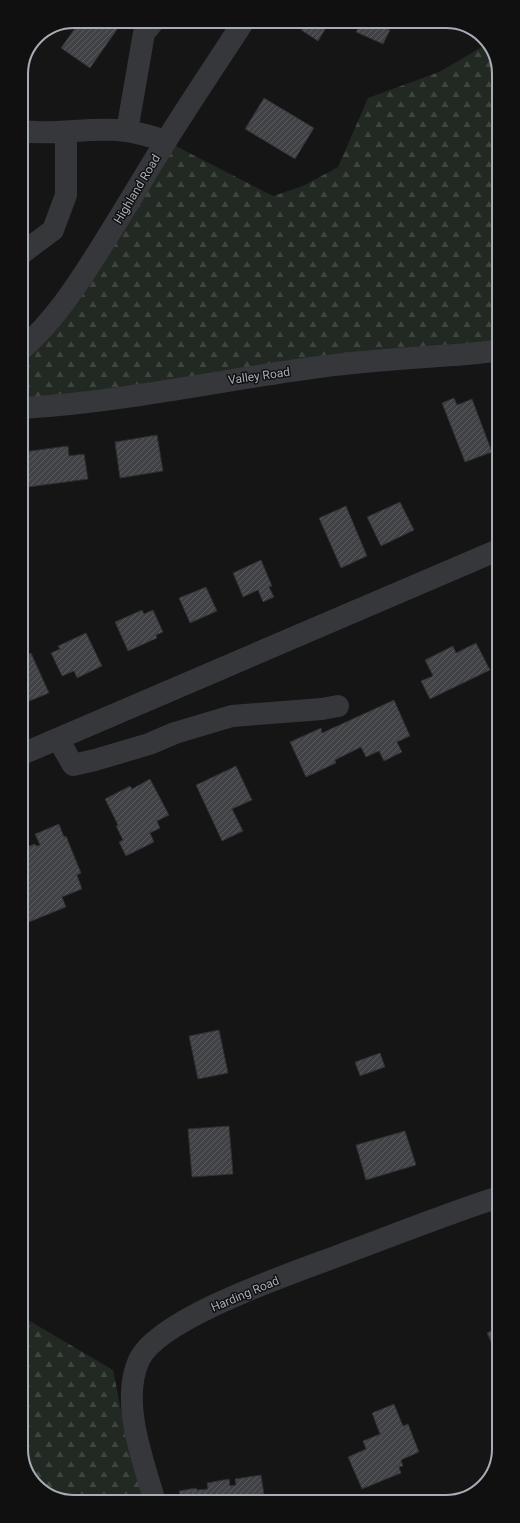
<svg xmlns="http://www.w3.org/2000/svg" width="520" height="1523" viewBox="0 0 520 1523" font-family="Roboto,sans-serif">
<defs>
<pattern id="forest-firs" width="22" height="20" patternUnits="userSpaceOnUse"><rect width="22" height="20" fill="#212922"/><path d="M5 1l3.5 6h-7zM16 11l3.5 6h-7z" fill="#3e4540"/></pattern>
<pattern id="building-hatch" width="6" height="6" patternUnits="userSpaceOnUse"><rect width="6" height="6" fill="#414246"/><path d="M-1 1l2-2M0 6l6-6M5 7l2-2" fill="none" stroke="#5a5b5e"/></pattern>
</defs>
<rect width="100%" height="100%" fill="#151516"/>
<path fill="url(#forest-firs)" d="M487 44 497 61 498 350 22 408 21 350 166 141 273 196 303 186 338 167 368 98 439 72Z
M23 1317 113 1370 122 1415 142 1496 138 1502H71L39 1489 23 1462Z"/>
<path fill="url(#building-hatch)" stroke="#2f2f32" d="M80 21H123L90 68 61 48Z
M307 21H330L318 41 301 30Z
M361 21H387L384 27 390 30 383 44 356 32Z
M264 98 314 128 295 159 245 129Z
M454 398 457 405 472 399 492 452 465 462 442 403Z
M498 404V421L493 406Z
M157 435 163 471 120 478 115 442Z
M68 446 69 456 84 454 88 479 28 487 23 452Z
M400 502 414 530 381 546 367 517Z
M346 506 367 556 341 568 319 518Z
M261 560 272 586 269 587 274 597 263 602 258 590 243 597 233 573Z
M206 587 217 611 190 623 179 598Z
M142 610 144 614 153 610 163 632 156 635 157 638 128 651 115 622Z
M86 633 102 666 77 678 74 671 62 676 51 653 60 649 58 646Z
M476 643 490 670 430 699 421 681 433 676 425 660 453 646 456 653Z
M22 651 24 657 31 653 49 693 22 704Z
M394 700 410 736 397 742 402 752 384 761 379 751 366 757 361 747 335 760 336 763 306 777 290 742 321 728 322 733Z
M236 766 252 800 232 809 243 831 222 841 196 785Z
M150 779 169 815 157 821 160 828 150 833 154 842 126 856 119 842 123 840 116 826 118 825 105 799 130 786 132 789Z
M59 824 64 837 66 836 81 873 77 875 82 889 62 897 66 907 29 922 22 905V851L23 852 25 851 24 848 35 844 36 846 40 845 35 834Z
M219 1030 228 1073 198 1079 189 1036Z
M380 1053 385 1067 360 1076 355 1062Z
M229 1126 233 1174 192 1177 188 1129Z
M405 1131 416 1165 366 1180 356 1145Z
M499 1327V1358L487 1333Z
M499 1364V1378L493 1367Z
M394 1404 403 1426 408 1424 419 1452 401 1460 403 1466 399 1467 401 1473 362 1489 348 1457 366 1449 363 1441 380 1434 372 1413Z
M261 1475 265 1501H181L179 1491 196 1488 197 1490 208 1489 207 1483 229 1479 230 1486 236 1485 235 1479Z"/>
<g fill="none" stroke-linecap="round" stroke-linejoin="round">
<path stroke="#36373b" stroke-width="22" d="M21 131C56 136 92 126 127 131 140 133 153 137 166 141
M127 131 144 33 154 21
M21 254 53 230 66 195V132
M21 350C53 322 76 287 98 252 121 216 143 178 166 141 191 101 218 61 244 21
M22 408C124 402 225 379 326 366 363 361 401 359 438 356 457 355 478 354 498 350
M58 739 73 765 95 760 149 744 175 733 232 716 322 709 338 706
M22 754 498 550
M155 1502C143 1460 120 1402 139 1360 159 1317 296 1272 343 1254 394 1235 446 1214 499 1197"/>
</g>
<g text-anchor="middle" stroke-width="3" stroke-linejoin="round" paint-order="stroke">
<g font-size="12" fill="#a7acb6" stroke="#101011">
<text transform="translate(137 189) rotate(-59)" y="4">Highland Road</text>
<text transform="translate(259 376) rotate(-8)" y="4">Valley Road</text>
<text transform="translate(245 1294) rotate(-23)" y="4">Harding Road</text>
</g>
</g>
<path d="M0 0H520V1523H0ZM74 28H446A46 46 0 0 1 492 74V1449A46 46 0 0 1 446 1495H74A46 46 0 0 1 28 1449V74A46 46 0 0 1 74 28Z" fill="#101011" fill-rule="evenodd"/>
<path fill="none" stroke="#a7acb6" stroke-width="2" d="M74 28H446A46 46 0 0 1 492 74V1449A46 46 0 0 1 446 1495H74A46 46 0 0 1 28 1449V74A46 46 0 0 1 74 28Z"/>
</svg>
